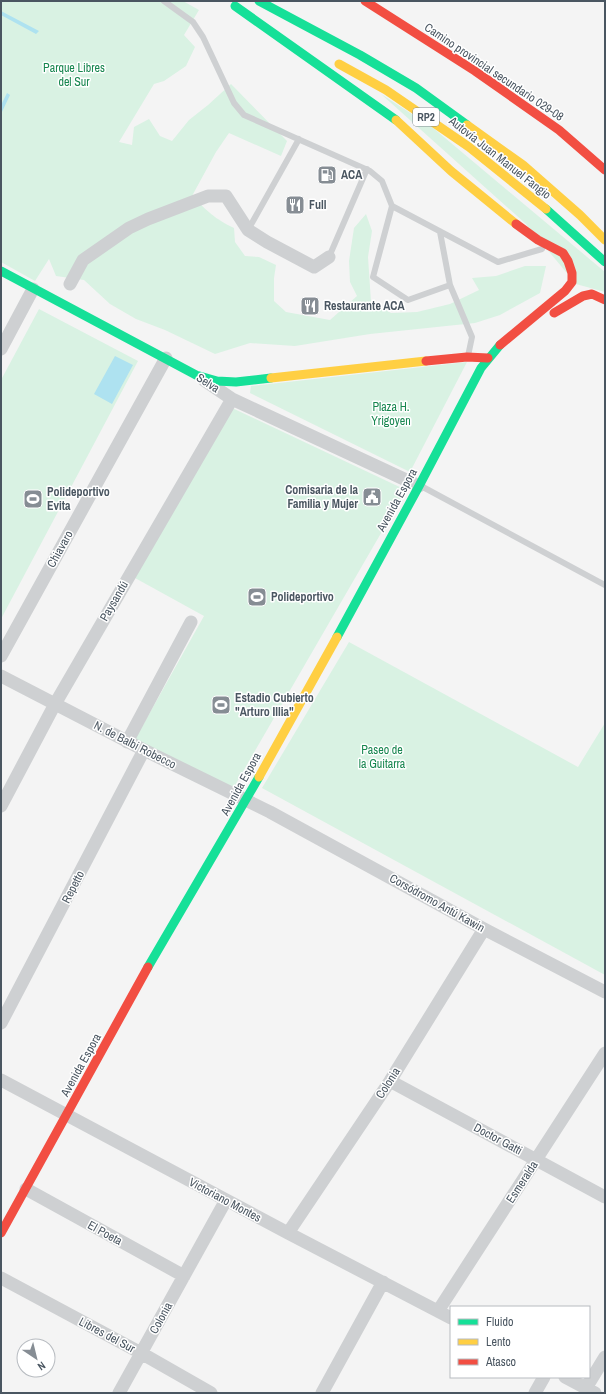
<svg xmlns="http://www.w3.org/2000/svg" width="606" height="1394" viewBox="0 0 606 1394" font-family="'Archivo Narrow',sans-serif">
<rect width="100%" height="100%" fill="#f4f4f4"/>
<path fill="#d9f2e3" d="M1 1H183L199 10 184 35 195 47 186 66 164 81 154 84 119 142 132 145 134 127 149 119 160 136 172 141 189 120 208 105 231 84 287 141 281 156 229 133 216 152 192 196C207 211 215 219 234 228L235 242 245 256 259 257 276 265 274 278V301L286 312 330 320 357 296 350 282 349 261 354 228 366 214 372 231 368 257 371 302 391 313 417 312 450 304 479 290 472 278 496 276 525 266H546L540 293 500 315 475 323 370 334 295 346 250 343 215 354 165 330 136 319 110 304 84 280 56 276 49 259 35 281 1 262Z
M381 94 432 127 605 272V292L576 284 526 224Z
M39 309 138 361 1 619V380Z
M467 362 410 472 250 393 251 386Z
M230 407 406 490 230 794 134 741 204 616 135 578Z
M349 642 578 767 605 723V975L262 788Z"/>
<path fill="#aee2f0" d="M1 11 39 31 36 34 1 15Z
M7 93 10 95 1 114V105Z
M115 356 133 365 112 404 94 394Z"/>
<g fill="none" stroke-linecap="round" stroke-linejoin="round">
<path stroke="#ced0d2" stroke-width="6" d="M164 1 193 22 203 37 234 103 244 115 370 171 382 181 392 206 498 262 542 249
M392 206 373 277 408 300 450 285 440 232
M248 230 299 139
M329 257 367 169
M450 285 472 337 468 356
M421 486 605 585"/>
<path stroke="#ced0d2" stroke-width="13" d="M70 284 83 260 129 228 148 219 208 196H226L248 230 267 242 314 267 329 257
M1 349 33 289
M204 380 232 399 419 486
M1 656 166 358
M1 676 144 750 270 812 484 929 605 992
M127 742 191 622
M1 806 55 704 232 399
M1 1023 144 750
M1 1080 288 1233 451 1318
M390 1081 605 1197
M26 1189 184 1276
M288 1233 390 1081 484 929
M1 1278 141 1353 211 1393
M438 1311 605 1053
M565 1377 595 1393
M586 1388 605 1357
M119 1393 226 1200
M322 1393 383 1282
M535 1393 544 1377"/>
<path stroke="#16e098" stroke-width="9" d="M259 1 360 55 416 88 467 125
M235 6 396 120
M546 209 605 262
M1 271 196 375 217 381 236 382 271 378
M337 637 419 486 481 368 500 345
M148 967 259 777"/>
<path stroke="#ffcf43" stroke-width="9" d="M339 64 386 90 469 147 546 209
M396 120 451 171 516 224
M467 125 523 165 580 215 605 240
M271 378 426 361
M259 777 337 637"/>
<path stroke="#f24e42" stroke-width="9" d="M365 1 475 71 559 130 605 170
M554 313 583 296 592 294 605 300
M500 345 565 291 572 282V273L568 261 563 253 538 240 516 224
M426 361 467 357 488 358
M1 1233 148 967"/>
</g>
<defs>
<g id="fuel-square" transform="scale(1)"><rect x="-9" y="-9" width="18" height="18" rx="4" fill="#868d94" stroke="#fff"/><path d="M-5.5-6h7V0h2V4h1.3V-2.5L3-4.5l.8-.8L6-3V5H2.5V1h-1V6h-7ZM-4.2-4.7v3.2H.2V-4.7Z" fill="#fff"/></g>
<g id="restaurant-square" transform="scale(1)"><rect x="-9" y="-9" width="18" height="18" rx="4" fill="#868d94" stroke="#fff"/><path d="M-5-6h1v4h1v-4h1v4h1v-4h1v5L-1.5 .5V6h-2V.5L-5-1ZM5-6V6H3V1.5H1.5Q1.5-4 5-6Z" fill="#fff"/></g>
<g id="civic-square" transform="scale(1)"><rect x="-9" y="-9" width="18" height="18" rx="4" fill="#868d94" stroke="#fff"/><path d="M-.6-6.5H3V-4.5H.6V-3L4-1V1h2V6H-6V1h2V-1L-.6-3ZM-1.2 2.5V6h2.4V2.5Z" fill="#fff"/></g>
<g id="stadium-square" transform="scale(1)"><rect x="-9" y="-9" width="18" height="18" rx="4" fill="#868d94" stroke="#fff"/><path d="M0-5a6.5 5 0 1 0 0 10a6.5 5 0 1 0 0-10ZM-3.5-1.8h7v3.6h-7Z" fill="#fff"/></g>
</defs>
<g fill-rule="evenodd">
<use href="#fuel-square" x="327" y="175"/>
<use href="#restaurant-square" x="295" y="205"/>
<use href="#restaurant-square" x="310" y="306"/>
<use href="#civic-square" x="372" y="497"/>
<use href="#stadium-square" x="33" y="499"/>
<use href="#stadium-square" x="257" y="597"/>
<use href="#stadium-square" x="221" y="705"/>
</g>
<g text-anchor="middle" stroke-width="3" stroke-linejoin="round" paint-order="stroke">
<rect fill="#fff" stroke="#808990" stroke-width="1" x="413" y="108" width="26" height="18" rx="3"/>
<g font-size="11" font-weight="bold" fill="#4a5661">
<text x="426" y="121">RP2</text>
</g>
<g font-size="12" fill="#17864f" stroke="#fff">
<text x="74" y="72">Parque Libres<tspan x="74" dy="14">del Sur</tspan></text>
<text x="391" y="411">Plaza H.<tspan x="391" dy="14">Yrigoyen</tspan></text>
<text x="382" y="754">Paseo de<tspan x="382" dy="14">la Guitarra</tspan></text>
</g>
<g font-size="12" fill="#4a5661" stroke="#fff">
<text transform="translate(494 72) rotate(34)" y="4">Camino provincial secundario 029-08</text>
<text transform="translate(500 158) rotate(38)" y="4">Autovía Juan Manuel Fangio</text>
<text transform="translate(208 383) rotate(33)" y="4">Selva</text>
<text transform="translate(397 500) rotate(-61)" y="4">Avenida Espora</text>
<text transform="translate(60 549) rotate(-61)" y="4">Chiavaro</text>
<text transform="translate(114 601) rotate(-60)" y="4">Paysandú</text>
<text transform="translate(135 745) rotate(27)" y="4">N. de Balbi Robecco</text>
<text transform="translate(241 784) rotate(-61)" y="4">Avenida Espora</text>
<text transform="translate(73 887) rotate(-63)" y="4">Repetto</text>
<text transform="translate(437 903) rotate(29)" y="4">Corsódromo Antú Kawin</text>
<text transform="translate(81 1065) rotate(-61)" y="4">Avenida Espora</text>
<text transform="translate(388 1083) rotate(-57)" y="4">Colonia</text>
<text transform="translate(498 1139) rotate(28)" y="4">Doctor Gatti</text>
<text transform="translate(522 1182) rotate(-57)" y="4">Esmeralda</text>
<text transform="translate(225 1200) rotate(28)" y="4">Victoriano Montes</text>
<text transform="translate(105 1233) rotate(29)" y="4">El Poeta</text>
<text transform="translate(161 1318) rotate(-61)" y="4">Colonia</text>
<text transform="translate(107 1335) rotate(28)" y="4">Libres del Sur</text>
</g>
<g font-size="12" font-weight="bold" fill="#4a5661" stroke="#fff" text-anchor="start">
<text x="341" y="179">ACA</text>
<text x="309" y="209">Full</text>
<text x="324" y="310">Restaurante ACA</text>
<text x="358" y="494" text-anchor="end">Comisaria de la<tspan x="358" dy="14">Familia y Mujer</tspan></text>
<text x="47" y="496">Polideportivo<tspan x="47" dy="14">Evita</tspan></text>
<text x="271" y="601">Polideportivo</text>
<text x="235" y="702">Estadio Cubierto<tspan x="235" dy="14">"Arturo Illia"</tspan></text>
</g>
</g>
<rect width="606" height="1394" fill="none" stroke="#4a5661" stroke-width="4"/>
<rect x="450" y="1306" width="140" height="72" fill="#ffffff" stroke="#b7bbc0"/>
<rect x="458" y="1319" width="20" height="6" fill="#16e098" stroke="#b7bbc0"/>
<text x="486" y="1326" font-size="12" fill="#4a5661">Fluido</text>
<rect x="458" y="1339" width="20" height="6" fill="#ffcf43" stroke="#b7bbc0"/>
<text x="486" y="1346" font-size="12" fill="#4a5661">Lento</text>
<rect x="458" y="1359" width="20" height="6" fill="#f24e42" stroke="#b7bbc0"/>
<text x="486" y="1366" font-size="12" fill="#4a5661">Atasco</text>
<g transform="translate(36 1358) rotate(145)"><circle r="19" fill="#ffffff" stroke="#b7bbc0"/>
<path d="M0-3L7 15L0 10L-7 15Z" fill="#868d94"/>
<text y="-6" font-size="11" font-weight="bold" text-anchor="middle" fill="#4a5661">N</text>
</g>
</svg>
